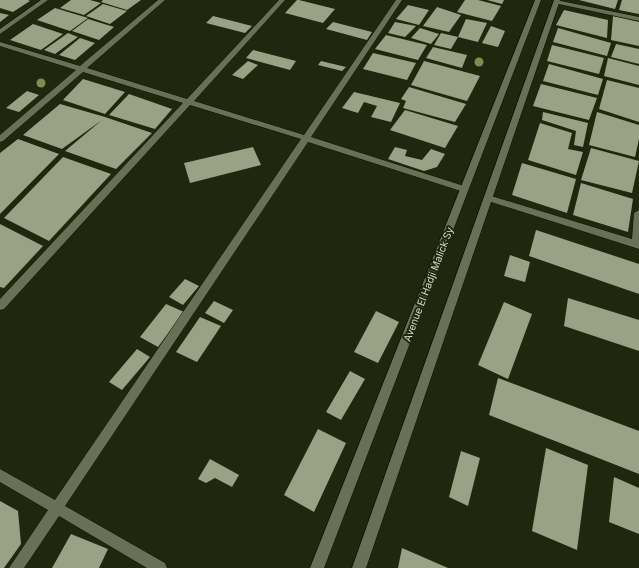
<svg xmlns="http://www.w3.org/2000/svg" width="639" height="568" viewBox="0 0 639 568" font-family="Inter,sans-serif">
<rect width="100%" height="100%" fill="#21270e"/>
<path fill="#9aa285" d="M0 0H28L30 1 13 12 0 8Z
M71 0H90L101 3 84 15 60 8Z
M103 0H141L127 10 101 2Z
M297 0H299L335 9 323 23 285 13Z
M465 0H478L501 6 492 21 457 12Z
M487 0H504L502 4Z
M579 0H618L615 9Z
M622 0H639V14L619 10Z
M103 4 127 11 110 24 86 16Z
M408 5 429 10 419 25 396 19Z
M437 7 461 15 449 32 423 26Z
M55 8 88 18 70 31 37 20Z
M564 10 608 20 607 38 556 25Z
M0 13 9 15 0 22Z
M213 16 252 26 245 33 206 23Z
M613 16 639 22V46L611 40Z
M88 19 114 27 99 40 72 31Z
M466 19 487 23 478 42 458 37Z
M333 22 372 32 367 40 326 29Z
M395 22 416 26 405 37 388 33Z
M33 24 63 34 41 50 10 40Z
M491 26 505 31 498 47 482 43Z
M420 28 439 34 431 44 411 38Z
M558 28 611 43 607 56 553 42Z
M68 33 78 37 55 54 44 50Z
M441 33 458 37 451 49 434 45Z
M386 35 427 45 418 60 375 49Z
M80 38 95 43 75 60 59 55Z
M616 44 639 49V64L611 57Z
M552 45 604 58 599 74 547 61Z
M433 47 467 55 462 68 426 58Z
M253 50 296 61 290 70 246 58Z
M373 53 416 63 407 80 363 69Z
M608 58 639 66V85L604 76Z
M248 61 258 65 243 79 232 75Z
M321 61 346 67 342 71 318 65Z
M424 61 480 76 467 101 411 85Z
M549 64 603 79 598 95 543 81Z
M83 79 125 92 105 114 63 100Z
M607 80 639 88V122L599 109Z
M541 84 597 98 589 120 533 106Z
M409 87 466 104 455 122 403 108 406 101 401 99Z
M27 91 39 95 19 112 6 108Z
M354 92 400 103 391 122 371 117 377 106 364 102 358 113 342 108Z
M129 94 172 109 155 129 109 115Z
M60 104 105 117 152 133 116 169 65 151 102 120 62 149 23 135Z
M405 110 458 126 445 148 390 130Z
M543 112 588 123 583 147 574 145 576 131 542 120Z
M597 112 639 125V139L635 157 589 145Z
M540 123 572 133 568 149 583 152 576 175 528 160Z
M18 139 59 154 0 214V153Z
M253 147 261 165 190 183 184 163Z
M395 147 407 150 405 156 422 160 431 149 445 154 437 167 424 171 388 159Z
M591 148 639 161 632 193 581 180Z
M63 157 111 174 49 241 4 218Z
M522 163 576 179 567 213 512 195Z
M581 183 633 199 628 232 573 215Z
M0 224 43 246 4 288 0 287Z
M536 230 639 264V294L529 256Z
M510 255 530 262 525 282 504 276Z
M185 279 199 286 183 305 169 297Z
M568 298 639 320V351L564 326Z
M214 301 233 310 224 323 205 313Z
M504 302 532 314 508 379 478 365Z
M166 304 184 312 158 347 140 337Z
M376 311 399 322 378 363 354 352Z
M200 317 221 326 197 362 176 352Z
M137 349 150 357 122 390 109 382Z
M350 371 365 379 341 420 326 412Z
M498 378 639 431V474L489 415Z
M318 429 346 443 314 512 284 495Z
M546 448 588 465 577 550 532 531Z
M461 451 480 458 468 506 449 497Z
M210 459 239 475 232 487 215 478 206 483 198 479Z
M614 477 639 488V534L609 522Z
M0 501 18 511 21 544 4 568H0Z
M71 534 108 549 99 568H52Z
M402 548 448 568H398Z"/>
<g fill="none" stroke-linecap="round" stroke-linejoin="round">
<g stroke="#0b1000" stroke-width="1">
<path id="minor" d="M41 0H48L0 34V29Z
M158 0H165L87 68 187 99 279 0H285L194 101 304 135 396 0H402L311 137 467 187 468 189 464 192 308 142 65 506 165 563 167 568H147L59 516 24 568H9L48 510 0 482V469L55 500 301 139 190 105 4 309 0 310V299L183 103 83 72 3 141 0 142V135L76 70 0 46V42L80 66Z
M556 0 639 17V21L554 3V1Z
M488 195 632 239 634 213 639 210V249L485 200 484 198 485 196Z"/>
</g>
<g stroke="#0b1000" stroke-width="1">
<path id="tertiary" d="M535 0H541L324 568H310Z
M554 0H560L366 568H352Z"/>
</g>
<use href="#minor" fill="#697055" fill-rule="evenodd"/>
<use href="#tertiary" fill="#697055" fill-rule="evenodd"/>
</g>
<g fill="#7e8d4f">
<circle cx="479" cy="62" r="4.5"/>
<circle cx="41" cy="83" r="4.5"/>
</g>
<g text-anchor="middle" stroke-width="4" stroke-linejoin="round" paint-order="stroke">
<g font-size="10" fill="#d6dbcc" stroke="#21270e">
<text transform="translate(428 284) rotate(-69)" y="4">Avenue El Hadji Malick Sy</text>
</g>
</g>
</svg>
